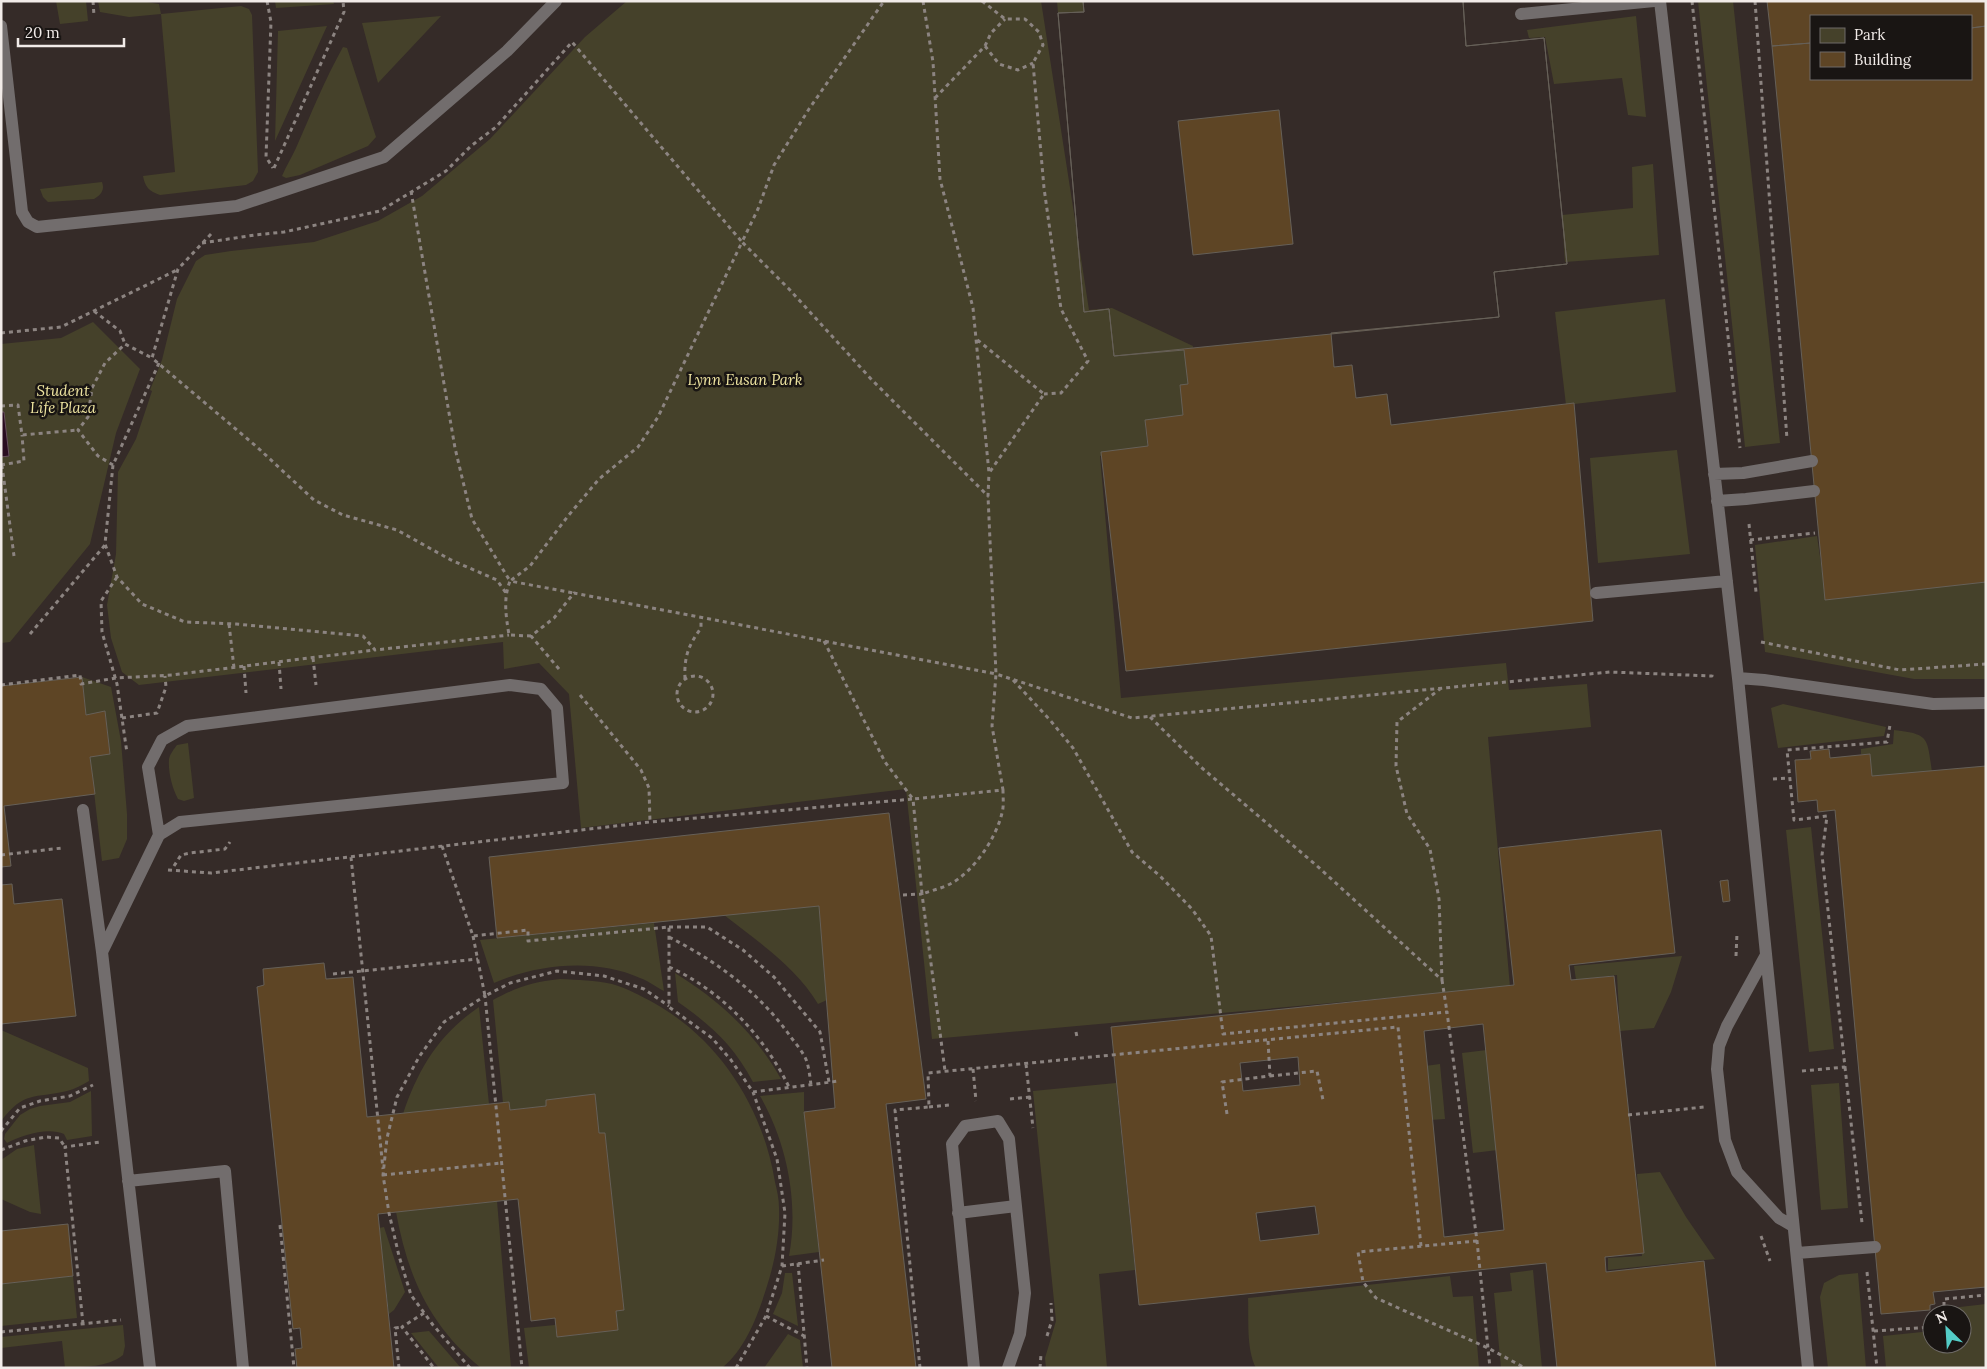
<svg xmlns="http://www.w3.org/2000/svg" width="1987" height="1369" viewBox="0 0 1987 1369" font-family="Lora,serif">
<rect width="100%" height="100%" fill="#352b28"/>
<path fill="#45412a" d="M56 1H86L88 21 60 24Z
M98 1H141L159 4 161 14 241 6 249 9 252 15 258 172 253 181 246 185 160 195C149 191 145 187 143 176L175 172 161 14 129 17 100 12Z
M275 1H333L334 4 276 8Z
M627 1H1041L1089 310 1112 308 1193 346 1186 420 1145 423 1148 451 1100 456 1121 698 1506 663 1509 690 1587 684 1591 727 1488 737 1510 987 932 1039 906 789 581 828 569 694 539 663 504 669 503 642 139 685 122 672 111 638 107 605 116 554 118 472 136 439 152 391 150 390 162 360 177 299 196 261 205 255 231 251 314 242 378 221 422 196 490 139 585 37Z
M1057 1H1083L1084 12 1058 13Z
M1698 1H1733L1780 443 1745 447Z
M441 16 378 83 362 23Z
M1636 16 1646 117 1628 115 1622 78 1554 84 1545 37 1529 38 1527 30Z
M327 26 275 141 278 31Z
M343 47 347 48 376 137 368 146 300 175 286 178 282 176C286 166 292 157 296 148 311 114 325 79 343 47Z
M1653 164 1659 255 1565 262 1562 215 1633 208 1632 167Z
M102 182C105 190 101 195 94 199L48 202 43 197 40 189Z
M1665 299 1676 392 1566 405 1555 312Z
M93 322 140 369 116 433 90 544 10 642 1 643V344L61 338Z
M1677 450 1690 554 1598 563 1590 458Z
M1817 536 1826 598 1986 582V679H1914L1765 652 1755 545Z
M82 677 111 687 121 741 127 814V839L119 858 102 861 90 757 110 753 105 712 86 715Z
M1783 704 1886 727 1884 736 1778 748 1771 708Z
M1894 730C1930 734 1927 738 1932 772L1872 779 1870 754H1861V749L1893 744Z
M188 743 194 798 184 801 178 799C172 788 168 772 169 759 170 754 174 749 177 745Z
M1811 827 1834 1049 1809 1052 1786 830Z
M819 906 827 1000 818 1004C796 967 757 941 724 915Z
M654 923 664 991C656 987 649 981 640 978 595 958 538 964 494 983L480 940Z
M1682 956 1671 992 1654 1028 1620 1031 1617 975 1576 980 1574 966Z
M675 973C720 1001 755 1033 781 1079L753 1082C734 1046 711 1025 678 1002Z
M560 979C578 980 595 980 612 984 627 988 641 996 654 1003 720 1040 763 1108 775 1182 777 1190 779 1199 779 1208 780 1234 775 1261 767 1286 758 1315 746 1348 722 1368H529L524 1328 555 1325 557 1337 618 1330 616 1311 624 1310 605 1133H599L595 1095 546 1100V1106L510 1110 509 1102 503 1103 493 1000C517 987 532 982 560 979Z
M479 1007 489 1104 403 1114C418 1069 439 1034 479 1007Z
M1 1030 88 1068 89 1081C82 1085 75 1089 67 1091 34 1099 25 1090 1 1121Z
M1487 1050 1498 1150 1473 1153 1462 1053Z
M1440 1064 1445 1119 1430 1120 1425 1066Z
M1116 1083 1135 1270 1099 1274 1107 1368H1046L1045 1358 1056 1321 1033 1091Z
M1839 1083 1848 1208 1821 1210 1811 1085Z
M91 1091 92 1136 67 1140 64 1134C48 1127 22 1135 7 1143L4 1139 5 1134 20 1115 30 1109 40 1106 70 1102Z
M804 1092V1112L819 1252 789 1256C799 1203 787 1143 760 1096Z
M34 1145 41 1214 30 1212 1 1199V1160L17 1149Z
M1660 1172 1686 1217 1715 1259 1608 1270V1258L1642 1256 1637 1174Z
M497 1201 511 1368H481C429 1325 408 1277 396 1212Z
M384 1227 405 1292 394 1310 389 1314 379 1228Z
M1533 1270 1542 1368H1501L1494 1293 1512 1291 1510 1273Z
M785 1273H792L798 1326 773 1314 782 1293Z
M1858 1273 1866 1368H1828L1820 1297 1824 1283 1839 1275Z
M73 1276 77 1318 1 1326V1284Z
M1450 1276 1453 1297 1473 1296 1479 1368H1256C1246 1348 1249 1320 1248 1298Z
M1986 1304V1368H1886L1883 1336 1932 1331V1344H1962V1314H1951V1308Z
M123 1325 125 1346 123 1355C107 1368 85 1366 65 1368L62 1341 1 1348V1337Z
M429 1331 461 1368H439L411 1333Z
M788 1334 800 1340 803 1368H764Z"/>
<path fill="#2a0c20" stroke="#664f5c" d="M1 412H4L9 456 1 457Z"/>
<path fill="#5e4525" stroke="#666058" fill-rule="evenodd" d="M1083 1H1463L1466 46 1544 38 1567 264 1494 272 1499 317 1331 333 1334 367 1352 365 1356 398 1387 394 1391 425 1574 403 1593 621 1126 671 1101 452 1148 446 1145 420 1183 415 1180 385 1188 384 1184 350 1114 356 1109 309 1084 312 1058 13 1084 12Z
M1083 1H1463L1466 46 1544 38 1567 264 1494 272 1499 317 1114 356 1109 309 1084 312 1058 13 1084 12ZM1279 110 1293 244 1193 255 1178 121Z
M1767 1H1986V26L1971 28V16H1811V43L1772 46Z
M1986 26V582L1825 600 1772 46 1811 43V79H1971V28Z
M82 677 86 715 105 711 110 754 90 757 95 794 4 806 11 866 1 867V686Z
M1829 749 1830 758 1870 754 1872 776 1986 766V1287L1933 1292 1935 1304 1930 1305V1310L1881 1314 1835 810 1818 812 1817 800 1798 802 1795 760 1811 759 1810 751Z
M889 813 926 1099 886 1104 916 1368H832L804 1112 835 1108 819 906 497 938 489 857Z
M1661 830 1675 953 1569 965 1571 980 1614 976 1644 1253 1605 1257 1606 1272 1704 1261 1716 1368H1557L1546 1263 1139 1305 1111 1027 1514 985 1499 848ZM1483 1024 1504 1230 1444 1237 1424 1031ZM1298 1057 1300 1085 1243 1091 1240 1063ZM1315 1206 1319 1234 1260 1241 1256 1213Z
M1728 880 1730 901 1723 902 1720 881Z
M12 884 14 904 62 899 76 1016 1 1024V885Z
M324 963 326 979 353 977 367 1117 509 1102 510 1110 546 1106V1100L595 1094 599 1133H605L624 1310 616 1311 618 1330 557 1337 555 1318 531 1321 518 1199 378 1214 394 1368H297L295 1349 302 1348 300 1328 293 1329 257 987 264 985 263 969Z
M68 1224 73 1276 1 1284V1231Z"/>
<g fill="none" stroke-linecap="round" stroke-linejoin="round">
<path stroke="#8c8481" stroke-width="3" stroke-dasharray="4 4" stroke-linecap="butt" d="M93 1 94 16
M267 1 271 22 266 157 273 168
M923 1 933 62 940 179 973 308 989 473 1044 394 975 338
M982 1 1005 19H1025L1039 32 1043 45 1033 63 1044 188 1061 309 1088 361 1061 393 1044 394
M1692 1 1740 448
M1755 1 1787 439
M985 46 999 64 1018 70 1033 63
M935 98 985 46 991 33 1005 19
M274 168 344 12 343 1
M411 191 455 448 472 519 510 581 530 566 568 516 599 479 638 447 658 417 742 242 789 289 872 380 988 496 989 473
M211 234 178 269 152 358 257 447 314 500 343 515 397 530 451 560 497 580 506 593
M202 243 255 235 284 232 380 211 446 171 471 146 496 127 572 42 742 242 758 209 774 165 809 109 884 1
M94 311 120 331 125 344
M1 333 61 327 177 270
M159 363 113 465 105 544 117 577 142 604 185 622 236 624 363 636 375 650 509 635
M1 406 18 405 22 435 78 430
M1 465 24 461 22 435
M2 465 14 556
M113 465 98 456 78 430 88 417 92 388 105 363 125 344 152 358
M1749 524 1756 592
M1750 540 1815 533
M117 577 101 601 102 632 117 684 127 753
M229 624 234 668
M30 634 105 545
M531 636 509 635C506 616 503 599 510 581L573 593
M824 641 885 762 913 799 1003 790 992 726 996 674 1132 718 1610 672 1712 676V674
M1761 642 1900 670 1986 664
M313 658 316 685
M279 662 281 689
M244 666 246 693
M559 669 531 636 554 618 574 593 996 674 988 496
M677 694a18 18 0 1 1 36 0a18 18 0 1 1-36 0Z
M685 679C684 657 688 646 701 628V617
M1013 680 1050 720 1073 748 1132 852 1160 876 1192 909 1211 936 1223 1034 1447 1012 1477 1241 1490 1368
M1 685 80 675 81 684 116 678 172 675 374 650
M580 695 641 770 649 788 650 822
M1150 717 1202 768 1316 865 1442 980 1439 899 1430 849 1407 814 1396 766 1397 722 1440 689
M122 718 157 713 166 687 165 676
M1773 779 1789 778
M442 846 473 936 528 930V941L669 927V1007L712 1038 731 1060 753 1092 839 1081
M1 855 62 848
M351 857 383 1169
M174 866 181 855 190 853 225 849 230 842
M168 870 211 873 650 822 913 799 922 894C930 891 939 889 948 885 972 874 996 839 1002 813 1004 806 1003 798 1003 790
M903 895 922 894 945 1071
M669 927H707L743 950 774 977 820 1032 829 1082
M473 936 485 996 510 983 557 971 604 976 644 989 669 1006
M669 937C716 961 759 992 790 1036 796 1044 804 1053 807 1062 809 1069 810 1077 811 1085
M1736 956 1737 933
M669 967C721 990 764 1036 789 1087
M333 974 478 959
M1442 980 1447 1012
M1076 1032 1077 1037
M1026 1064 1033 1128
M1845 1067 1862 1223
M973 1069 976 1101
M1802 1071 1845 1067 1822 855 1827 816 1794 820 1787 750 1887 742 1890 725
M1270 1076 1317 1071 1323 1100
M1010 1099 1030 1097
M929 1107 949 1105
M1227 1114 1222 1082 1270 1076 1268 1041
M1 1131 20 1108 40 1101 70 1096 93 1085
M1 1150 25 1141 46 1137 59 1138 65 1147
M383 1175 501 1163
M280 1225 294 1368
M1761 1236 1770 1261
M1477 1241 1358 1252 1363 1282 1376 1298 1488 1348 1525 1368
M798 1263 807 1368
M782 1266 824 1260
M1867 1272 1877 1368
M424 1313 402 1327 434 1368
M1944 1314V1299L1986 1295
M766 1316 804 1336
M83 1324 65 1147 100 1142
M1874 1331 1932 1327
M1 1332 121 1320
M1047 1336 1052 1320 1051 1303
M399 1368 395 1328 402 1327
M470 1368 433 1325 411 1295 399 1256 389 1213 383 1175 387 1138 397 1097 419 1057 444 1022 485 996 522 1368
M736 1368 766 1316 782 1266 785 1213 777 1159 753 1092
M920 1368 895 1110 929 1107 928 1073 1398 1027 1421 1246
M1040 1368 1041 1354"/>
<path stroke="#726d6d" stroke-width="12" d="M1660 1 1738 678 1808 1368
M1521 14 1654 1
M1 26 22 212 28 222 37 227 237 206 384 157 507 51 556 1
M1714 474 1743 473 1812 461
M1717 501 1746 499 1814 491
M1596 593 1727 581
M1738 678 1764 680 1933 704 1986 703
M83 810 102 952
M1766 955 1727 1026 1719 1046 1717 1069 1725 1140 1737 1172 1779 1218 1793 1226
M128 1181 225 1171 243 1368
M958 1213 1016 1206
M1797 1253 1875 1247
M150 1368 102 952 159 835 180 822 563 783 557 708 541 689 510 685 187 726 162 740 148 767 159 835
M974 1368 952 1144 965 1126 998 1121 1009 1139 1025 1293 1020 1334 1008 1368"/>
<path stroke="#8c8481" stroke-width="3" stroke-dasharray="4 4" stroke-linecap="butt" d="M1628 1115 1704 1107"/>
</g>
<g text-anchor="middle" stroke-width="5" stroke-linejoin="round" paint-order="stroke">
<g font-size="15" font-style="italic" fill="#eee4a0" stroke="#191513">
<text x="745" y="385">Lynn Eusan Park</text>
<text x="63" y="396">Student<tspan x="63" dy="17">Life Plaza</tspan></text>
</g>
</g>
<rect width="1987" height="1369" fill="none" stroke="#f1ebe8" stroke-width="5"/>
<rect x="1810" y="15" width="162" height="65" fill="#191513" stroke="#6f6b68"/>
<rect x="1820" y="28" width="25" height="15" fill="#45412a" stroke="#6f6b68"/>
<text x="1854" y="40" font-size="15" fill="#f1ebe8">Park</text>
<rect x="1820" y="52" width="25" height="15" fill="#5e4525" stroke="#6f6b68"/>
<text x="1854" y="65" font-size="15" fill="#f1ebe8">Building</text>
<g transform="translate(1947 1329) rotate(335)"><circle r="24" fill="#191513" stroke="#6f6b68"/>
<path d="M0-4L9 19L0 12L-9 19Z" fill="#54cdc7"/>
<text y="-8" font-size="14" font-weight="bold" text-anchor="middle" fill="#f1ebe8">N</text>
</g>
<path d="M18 38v8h106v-8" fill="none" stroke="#f1ebe8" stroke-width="2.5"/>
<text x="25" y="38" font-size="15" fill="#f1ebe8" stroke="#191513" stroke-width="4" paint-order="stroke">20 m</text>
</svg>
